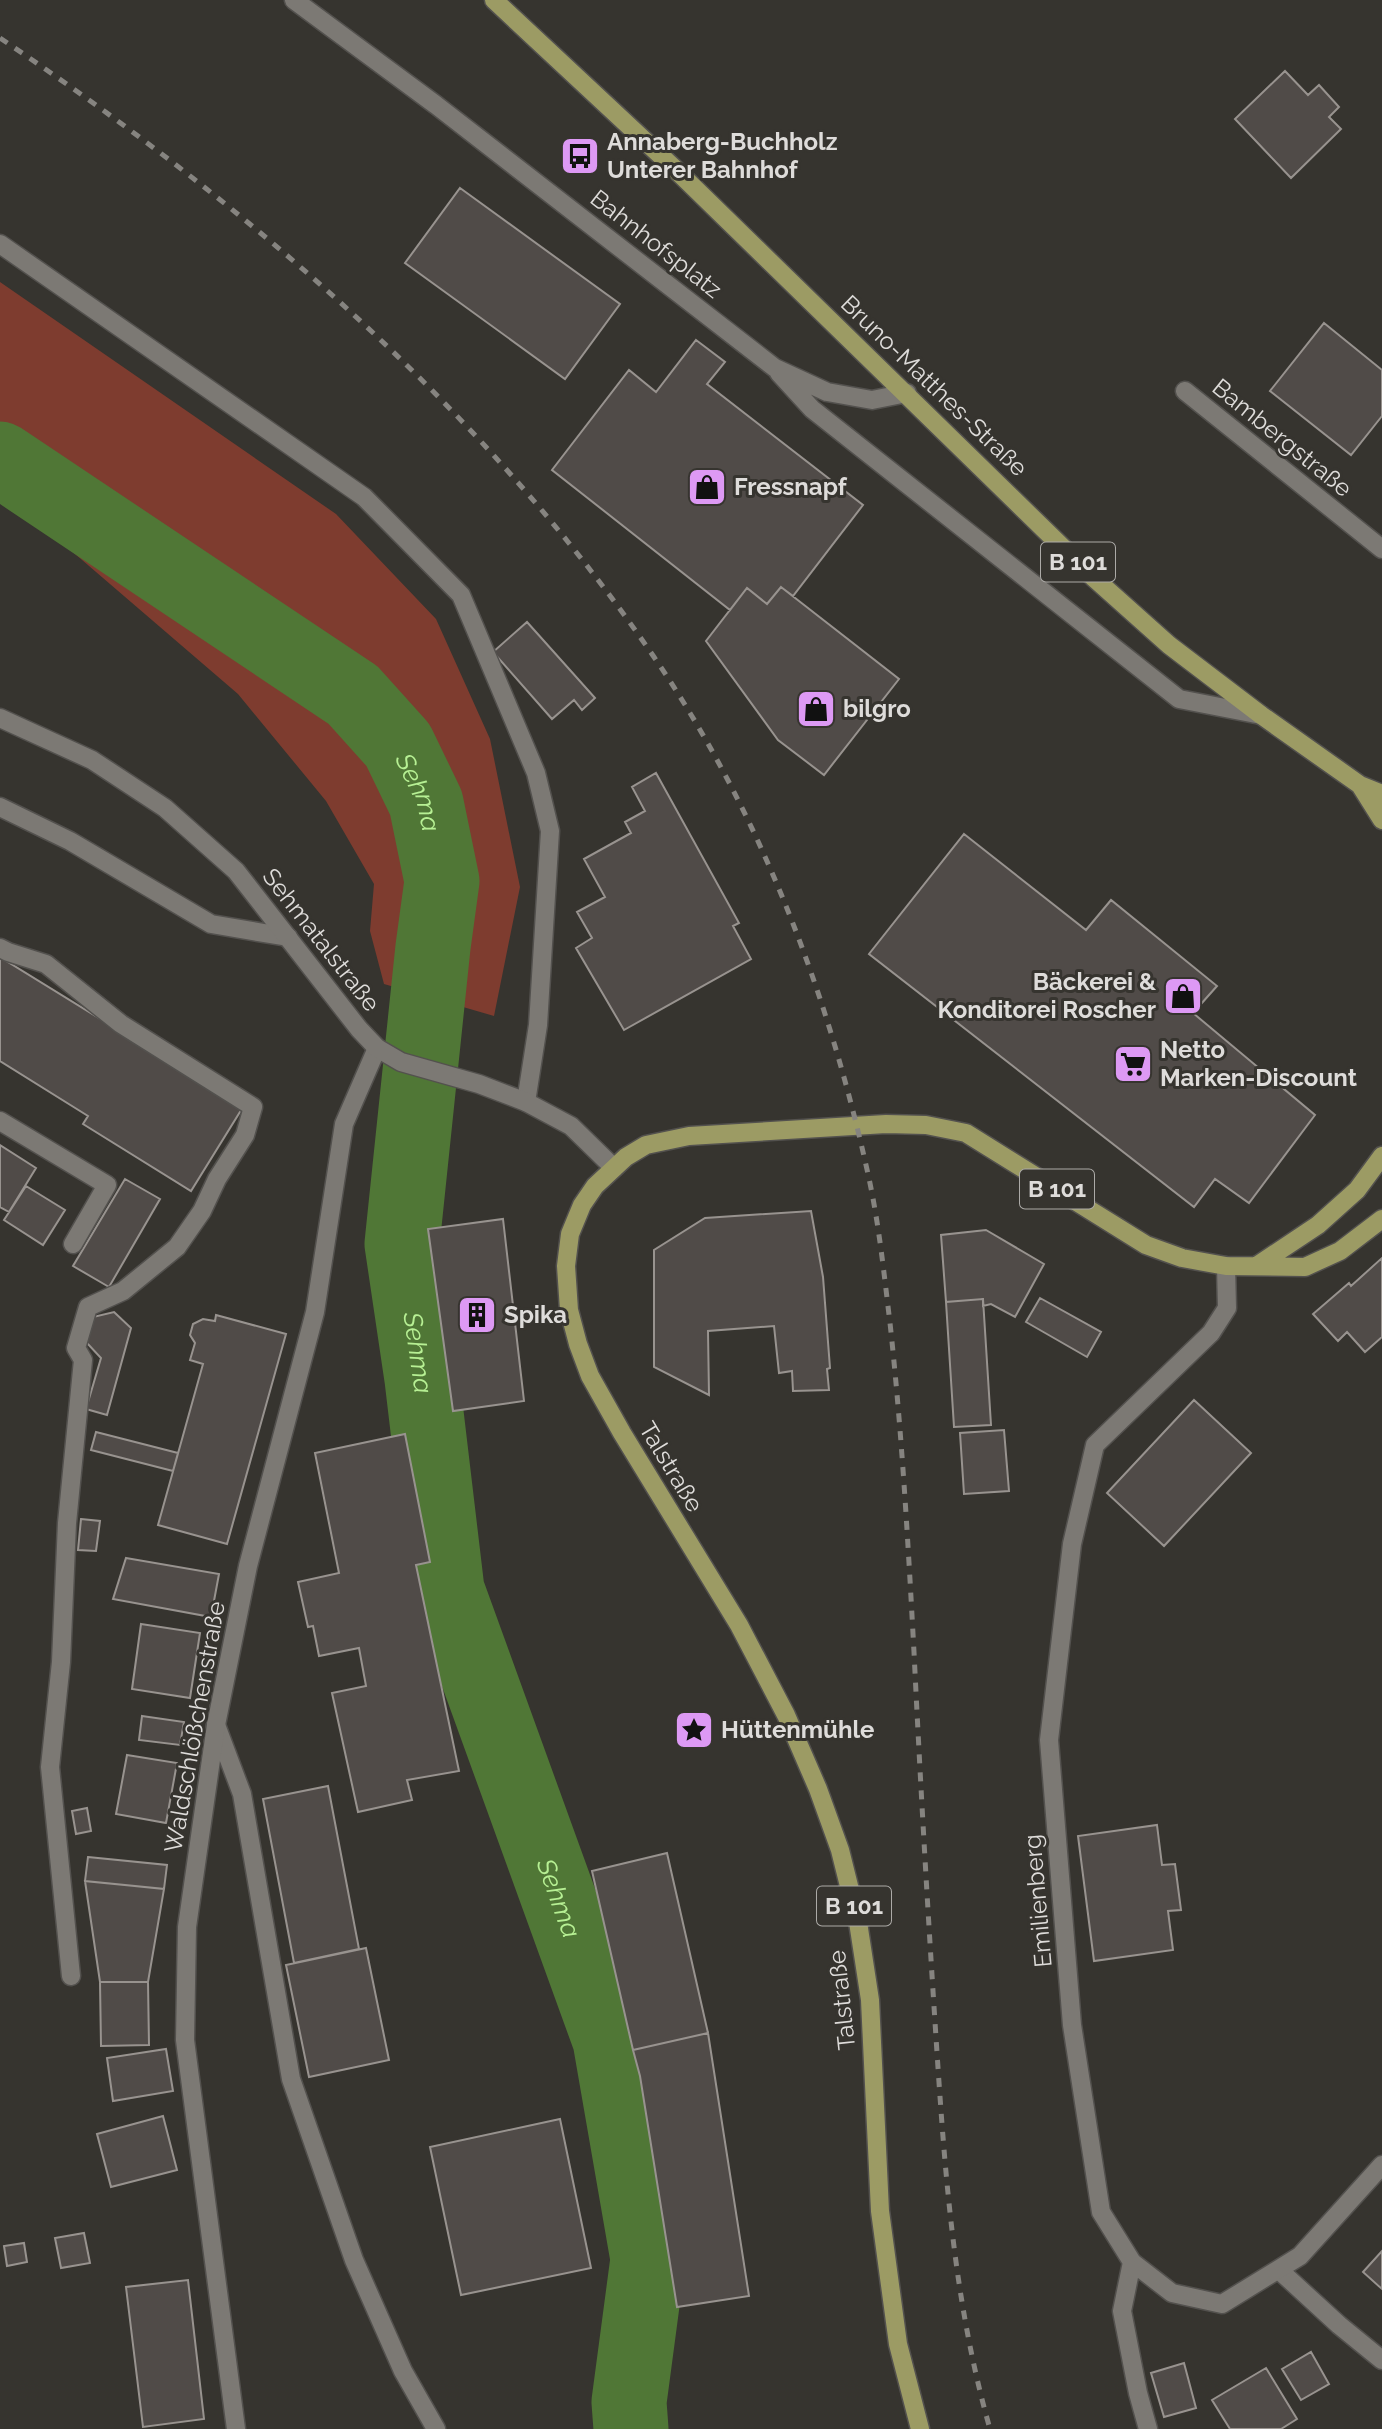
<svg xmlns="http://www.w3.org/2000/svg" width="1382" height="2429" viewBox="0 0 1382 2429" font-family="Raleway,sans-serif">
<rect width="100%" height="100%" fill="#36342f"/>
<path fill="#7e3c2f" d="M0 282 336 514 436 619 490 739 520 887 494 1016 384 984 370 931 374 884 326 801 238 694 39 523 0 502Z"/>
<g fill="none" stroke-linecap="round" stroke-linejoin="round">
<path stroke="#507736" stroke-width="75" id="s1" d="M0 459 353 695 398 745 426 803 442 881 433 947 402 1244 422 1379 447 1590 610 2040 648 2259 629 2402 631 2429"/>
</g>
<path fill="#504b48" stroke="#98938f" stroke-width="2" d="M1285 71 1308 95 1319 85 1339 107 1329 117 1341 129 1291 178 1235 119Z
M460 188 620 304 565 379 405 263Z
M1324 323 1382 370V416L1351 455 1270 391Z
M696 340 725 362 707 384 863 505 793 596 781 587 767 604 747 588 730 610 552 470 629 370 656 392Z
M781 587 899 679 824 775 778 740 706 641 747 588 767 604Z
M527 622 595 698 582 710 574 700 552 719 493 652Z
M656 773 739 923 733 926 751 959 624 1030 576 948 592 938 577 912 605 897 584 859 631 833 625 822 645 811 632 787Z
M964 834 1086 930 1111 900 1217 986 1193 1013 1315 1115 1249 1203 1215 1179 1194 1207 869 954Z
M0 957 243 1107 191 1191 83 1124 88 1116 0 1061Z
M0 1145 36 1168 9 1212 0 1207Z
M125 1179 160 1199 109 1287 73 1266Z
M26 1186 65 1210 43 1245 4 1220Z
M811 1211 823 1277 830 1368 827 1369 829 1390 793 1391 792 1371 779 1373 774 1326 708 1331 709 1395 654 1367V1250L705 1218Z
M503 1219 524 1401 453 1411 428 1229Z
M986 1230 1044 1264 1015 1317 991 1304 983 1306V1299L946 1302 941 1235Z
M1382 1258V1337L1365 1352 1347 1332 1338 1341 1313 1314 1349 1283 1351 1286Z
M1040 1298 1101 1332 1087 1357 1026 1322Z
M983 1299 991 1425 954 1427 946 1302Z
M114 1312 131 1328 107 1415 86 1409 101 1358 86 1342 93 1317Z
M216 1315 286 1334 227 1544 158 1525 203 1364 190 1360 195 1343 190 1335 193 1324 203 1319 215 1321Z
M1194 1400 1251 1453 1164 1546 1107 1493Z
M1004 1430 1009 1491 964 1494 960 1433Z
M96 1432 178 1453 173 1471 91 1450Z
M405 1434 430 1562 416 1565 459 1771 407 1780 412 1800 358 1812 332 1693 366 1686 359 1648 319 1656 313 1626 308 1627 298 1582 339 1573 315 1453Z
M81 1519 100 1521 96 1551 78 1550Z
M126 1558 219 1574 211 1617 113 1599Z
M141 1624 200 1633 190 1698 132 1689Z
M142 1716 184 1722 180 1745 139 1740Z
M127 1755 177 1763 166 1823 116 1814Z
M328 1786 359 1949 294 1963 263 1799Z
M87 1808 91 1831 76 1834 72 1811Z
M1157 1825 1162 1865 1175 1864 1181 1910 1168 1911 1173 1950 1094 1961 1078 1836Z
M667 1853 708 2033 633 2050 592 1871Z
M88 1857 167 1865 164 1889 85 1881Z
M85 1881 164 1889 148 1982H100Z
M366 1948 389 2060 309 2077 286 1965Z
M100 1982H148L149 2045 101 2046Z
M708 2033 749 2296 677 2307 640 2076 633 2050Z
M166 2049 173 2091 113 2101 107 2058Z
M163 2116 177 2170 111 2187 97 2134Z
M560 2119 591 2268 461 2295 430 2147Z
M84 2233 90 2263 61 2268 55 2238Z
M24 2243 27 2262 7 2266 4 2246Z
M1382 2251V2289L1363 2272Z
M188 2280 204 2419 143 2427 126 2287Z
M1311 2352 1329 2384 1301 2400 1282 2369Z
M1184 2363 1196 2408 1164 2417 1151 2373Z
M1266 2368 1297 2419 1281 2429H1230L1212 2400Z"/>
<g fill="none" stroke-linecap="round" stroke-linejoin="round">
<g stroke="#53514e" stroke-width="21">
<path id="lane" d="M0 244 364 497 461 595 536 773 550 831 538 1025 526 1102
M0 948 8 952 46 964 121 1024 253 1107 245 1135 217 1179 202 1211 177 1247 123 1291 88 1307 76 1348 83 1360 67 1523 61 1662 50 1767 71 1976
M0 1121 107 1185 73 1244
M216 1725 242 1794 291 2079 354 2260 403 2371 436 2429
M1279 2270 1339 2325 1382 2360"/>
</g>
<g stroke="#53514e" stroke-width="21">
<path id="street" d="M294 0 436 105 775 368 827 392 872 400 907 393
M779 373 812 409 1179 699 1261 715
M1185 391 1382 549
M0 807 70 841 211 924 288 937
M1226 1266 1227 1308 1211 1333 1095 1445 1072 1544 1049 1740 1072 2025 1101 2212 1132 2262 1172 2293 1222 2304 1300 2256 1382 2165
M1132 2262 1122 2311 1138 2393 1148 2429
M236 2429 185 2040 187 1927 216 1725 248 1566 315 1312 344 1124 377 1048"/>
</g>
<g stroke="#53514e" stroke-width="21">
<path id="secondary" d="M0 718 92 760 165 808 236 871 359 1029 377 1048 401 1062 479 1084 526 1102 571 1126 614 1168"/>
</g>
<g stroke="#53514e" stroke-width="21">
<path id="primary" d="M494 0 674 168 1094 578 1169 645 1261 715 1360 785 1382 794
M1360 785 1382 820
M1258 1265 1318 1225 1357 1190 1382 1156
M920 2429 898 2344 880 2211 870 2000 858 1922 840 1850 818 1789 786 1715 739 1625 622 1433 590 1376 578 1344 569 1310 566 1266 570 1234 582 1205 595 1186 626 1157 646 1145 689 1136 886 1124 926 1125 966 1133 1146 1245 1182 1258 1226 1266 1305 1267 1340 1251 1382 1219"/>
</g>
<use href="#lane" stroke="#7c7974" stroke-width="18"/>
<use href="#street" stroke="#7c7974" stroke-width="18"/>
<use href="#secondary" stroke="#7c7974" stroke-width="18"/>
<use href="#primary" stroke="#9c9b64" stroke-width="18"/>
<path stroke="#868480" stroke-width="5" stroke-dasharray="9 9" stroke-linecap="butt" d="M0 38C249 206 483 408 654 657 760 812 828 992 868 1174 879 1223 884 1274 890 1323 902 1433 908 1542 914 1652 920 1775 927 1899 935 2022 944 2159 952 2296 990 2429"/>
</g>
<defs>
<g id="bus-square" transform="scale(2.0125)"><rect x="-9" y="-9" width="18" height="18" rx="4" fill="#dd99f4" stroke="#36342f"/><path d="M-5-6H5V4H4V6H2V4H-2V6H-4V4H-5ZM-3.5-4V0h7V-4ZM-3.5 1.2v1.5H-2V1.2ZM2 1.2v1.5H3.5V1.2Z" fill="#111"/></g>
<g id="shop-square" transform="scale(2.0125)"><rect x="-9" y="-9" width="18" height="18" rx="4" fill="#dd99f4" stroke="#36342f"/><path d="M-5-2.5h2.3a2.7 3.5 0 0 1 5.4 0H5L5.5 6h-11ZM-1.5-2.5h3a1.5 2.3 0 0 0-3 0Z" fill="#111"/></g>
<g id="supermarket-square" transform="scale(2.0125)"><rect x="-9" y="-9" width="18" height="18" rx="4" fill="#dd99f4" stroke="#36342f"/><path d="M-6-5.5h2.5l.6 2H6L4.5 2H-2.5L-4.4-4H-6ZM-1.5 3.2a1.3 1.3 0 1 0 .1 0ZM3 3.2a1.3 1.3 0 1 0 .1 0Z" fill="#111"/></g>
<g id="building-square" transform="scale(2.0125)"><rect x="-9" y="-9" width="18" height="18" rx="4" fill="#dd99f4" stroke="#36342f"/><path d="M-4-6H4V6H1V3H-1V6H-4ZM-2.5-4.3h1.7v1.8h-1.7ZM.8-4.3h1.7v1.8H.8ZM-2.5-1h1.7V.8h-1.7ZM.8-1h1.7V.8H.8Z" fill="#111"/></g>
<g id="sight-square" transform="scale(2.0125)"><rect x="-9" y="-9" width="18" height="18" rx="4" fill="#dd99f4" stroke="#36342f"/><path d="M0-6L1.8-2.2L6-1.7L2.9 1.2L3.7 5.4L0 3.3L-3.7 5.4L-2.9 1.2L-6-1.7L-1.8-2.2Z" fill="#111"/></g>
</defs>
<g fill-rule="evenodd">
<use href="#bus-square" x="580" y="156"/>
<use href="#shop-square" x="707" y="487"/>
<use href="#shop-square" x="816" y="709"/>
<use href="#shop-square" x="1183" y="996"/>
<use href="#supermarket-square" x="1133" y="1064"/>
<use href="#building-square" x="477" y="1315"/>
<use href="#sight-square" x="694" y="1730"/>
</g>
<g text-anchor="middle" stroke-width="6" stroke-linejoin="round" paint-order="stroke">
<g fill="#36342f" stroke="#acaaa7" stroke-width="2">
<rect x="1041" y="542.5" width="74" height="39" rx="5"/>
<rect x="1020" y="1169.5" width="74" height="39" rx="5"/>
<rect x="817" y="1886.5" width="74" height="39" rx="5"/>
</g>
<g font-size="23" font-weight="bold" fill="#dedcda">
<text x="1078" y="570">B 101</text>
<text x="1057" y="1197">B 101</text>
<text x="854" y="1914">B 101</text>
</g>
<g font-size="24" font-weight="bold" fill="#dedcda" stroke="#36342f" text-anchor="start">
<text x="607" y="150">Annaberg-Buchholz<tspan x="607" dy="28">Unterer Bahnhof</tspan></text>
<text x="734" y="495">Fressnapf</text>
<text x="843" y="717">bilgro</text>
<text x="1156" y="990" text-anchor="end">Bäckerei &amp;<tspan x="1156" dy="28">Konditorei Roscher</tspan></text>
<text x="1160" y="1058">Netto<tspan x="1160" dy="28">Marken-Discount</tspan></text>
<text x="504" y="1323">Spika</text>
<text x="721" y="1738">Hüttenmühle</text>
</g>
<g font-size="24" fill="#dedcda" stroke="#36342f">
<text transform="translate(656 244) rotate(38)" y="8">Bahnhofsplatz</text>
<text transform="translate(934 386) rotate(44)" y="8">Bruno-Matthes-Straße</text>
<text transform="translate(1282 438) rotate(39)" y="8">Bambergstraße</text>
<text transform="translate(321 940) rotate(52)" y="8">Sehmatalstraße</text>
<text transform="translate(671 1467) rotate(59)" y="8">Talstraße</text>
<text transform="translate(195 1727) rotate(-80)" y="8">Waldschlößchenstraße</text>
<text transform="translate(1038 1901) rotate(-95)" y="8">Emilienberg</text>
<text transform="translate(842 2000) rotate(-96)" y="8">Talstraße</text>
</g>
<g font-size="26" font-style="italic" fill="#b7f094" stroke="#36342f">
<text dy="9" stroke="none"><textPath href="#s1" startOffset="544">Sehma</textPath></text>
<text dy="9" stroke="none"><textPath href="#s1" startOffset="1111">Sehma</textPath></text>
<text dy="9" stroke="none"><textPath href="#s1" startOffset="1678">Sehma</textPath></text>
</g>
</g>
</svg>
